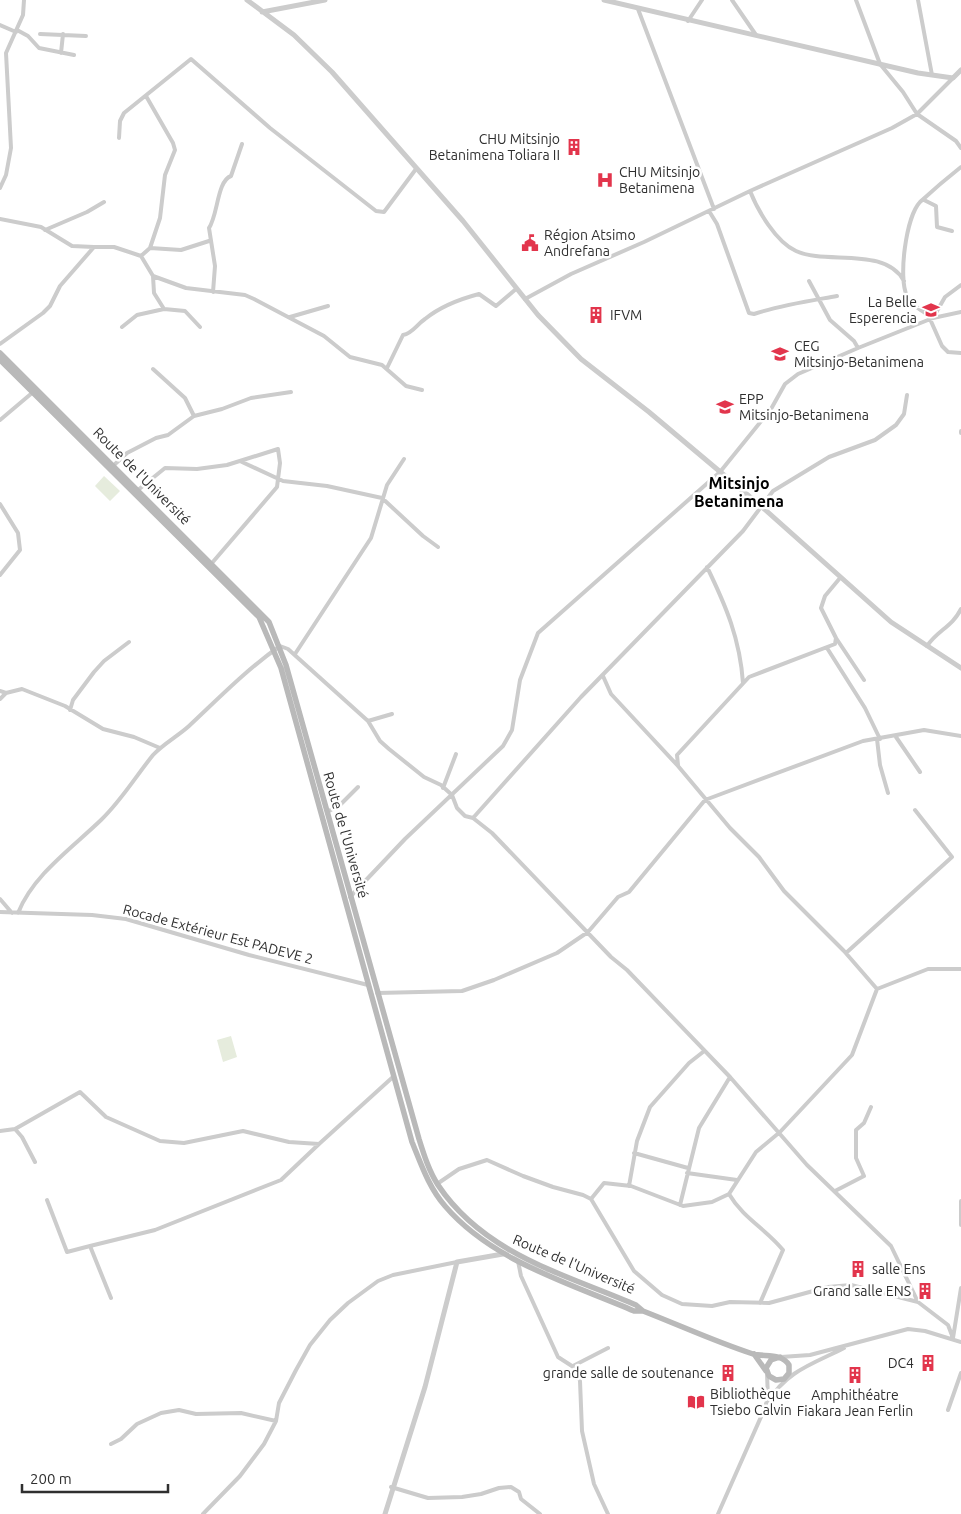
<svg xmlns="http://www.w3.org/2000/svg" width="961" height="1514" viewBox="0 0 961 1514" font-family="Ubuntu,sans-serif">
<rect width="100%" height="100%" fill="#fff"/>
<path fill="#e6ecdd" d="M104 476 120 491 110 501 95 486Z
M231 1036 237 1057 223 1062 217 1040Z"/>
<g fill="none" stroke-linecap="round" stroke-linejoin="round">
<path stroke="#ccc" stroke-width="4" d="M732 0 756 35
M856 0 880 64 903 92 917 114 953 78
M918 0 932 75
M638 9 714 209
M688 21 702 0
M0 25 16 32
M17 30 28 36 39 48 74 55
M40 34 86 36
M61 53 63 34
M119 138 120 121 124 113 191 59 270 128 376 211 384 212 416 169
M0 188 6 175 11 148 6 53 23 15 24 0
M750 191C758 211 776 242 796 251 826 265 885 246 904 281
M924 200 936 206 937 227 952 231
M709 211 717 224 749 313 754 314C781 305 809 301 837 296
M0 219 41 227 72 246 94 247
M45 230 87 212 104 202
M150 248 181 250 209 241
M141 256 150 248 160 218 165 175 175 150 173 143 146 96
M153 276 154 293 164 309 185 311 200 327
M809 281 830 320 854 341 858 348
M213 292 215 266 209 228C218 215 217 181 231 176L242 144
M525 299 571 274 644 242 750 191 892 128 917 114 956 141 961 148
M290 317 328 306
M933 318C924 312 912 306 907 296 898 278 906 217 920 202 933 190 947 178 961 167
M933 318 945 297 961 285
M930 319 942 346 948 352 961 353
M122 327 137 315 164 309
M0 344 43 313 50 306 60 286 94 247H114L141 256 153 276 186 288 245 295 254 299 324 336 350 357 382 365 406 386 422 390
M387 368 403 335C413 333 416 325 425 319 441 306 460 299 479 294L496 306 516 289
M153 369 185 398 194 416
M0 420 32 393
M961 431V433
M242 462 283 481 327 486 382 498 423 536 438 547
M114 465 127 453 156 438 168 435 194 416 222 409 251 398 291 392
M138 490 165 468 197 469 227 465 278 449 280 463 277 487 212 563
M0 504 18 533 20 550 0 575
M707 567C726 606 740 639 743 683
M836 638 864 680
M927 646C938 630 952 627 961 609
M827 648 865 708 880 739
M295 654 371 538 387 485 404 459
M603 676 611 694 678 766 730 828 759 857 784 891 844 951 877 989 928 969H961
M0 691 6 693 0 699
M6 693 22 689 65 706 103 729 134 737 160 748
M70 710 73 700 94 672 104 661 129 642
M368 721 392 714
M896 737 920 772
M877 739 880 765 888 793
M678 765 677 755 749 677 835 644 836 638 821 608 825 596 840 578
M443 788 456 754
M327 812 340 805 358 787
M473 818 581 697 743 531 773 491 829 457 875 440 896 425 904 414 907 395
M350 897 405 839 503 746 512 730 520 680 538 633 720 472 771 409 785 384 798 374 858 348 933 318 961 312
M0 899 12 913
M0 912 92 915 126 919 249 955 368 985
M18 913C33 875 72 848 101 820 121 801 136 776 153 755 163 744 178 736 189 726 219 698 246 670 280 646L288 649 368 721 380 741 389 749 424 777 441 785 452 795 457 808 465 816 473 818 492 833 611 957 627 970 730 1077 807 1165 891 1246 918 1302 948 1325 953 1338
M846 953 952 857 915 810
M377 993 462 991 494 980 557 953 588 932 618 897 629 892 705 800 863 741 924 730 961 736
M15 1129 22 1137 35 1162
M0 1131 15 1129 80 1092 106 1117 160 1141 184 1143 243 1131 289 1142 319 1144 394 1076
M634 1153 688 1168
M687 1173 737 1180
M437 1184 459 1169 487 1160 523 1176 553 1187 583 1195 591 1199 634 1271 662 1295 682 1304 712 1306 730 1302 769 1303 828 1287 851 1285 918 1302
M629 1186 637 1141 650 1107 689 1063 703 1052
M835 1191 864 1176 856 1158V1130L864 1123 871 1107
M729 1194 756 1152 780 1132 852 1055 877 989
M591 1199 604 1183 631 1186 683 1206 712 1202 729 1194C743 1218 766 1229 783 1250L760 1303
M47 1200 67 1252 90 1246
M961 1201V1225
M680 1205 699 1128 730 1077
M518 1261 521 1276 558 1357 575 1368 580 1381 582 1431 594 1484 608 1514
M111 1298 90 1246 155 1230 281 1180 319 1144
M953 1338 961 1288
M781 1357 810 1355 908 1329 925 1331 961 1342
M573 1366 608 1348
M769 1401C786 1371 815 1363 844 1348
M948 1410 961 1373
M111 1444 121 1439 137 1424 161 1413 179 1410 196 1414 241 1413 276 1421
M391 1487 428 1498 462 1497 481 1494 499 1488 511 1487 519 1492 521 1499 540 1514
M203 1514 240 1476 264 1444 276 1421 279 1403 296 1370 310 1345 330 1320 348 1303 378 1281 393 1275 457 1262
M718 1514 764 1410 768 1398 767 1374"/>
<path stroke="#ccc" stroke-width="5" d="M247 0 294 35 332 72 463 221 538 315 581 359 649 412 762 507 891 622 961 668
M604 0 918 73 953 78 961 70
M262 12 325 0
M385 1514 425 1387 457 1262 503 1254"/>
<path stroke="#b9b9b9" stroke-width="5.5" d="M0 353 269 622 286 665 419 1139C424 1155 429 1171 438 1185 484 1254 564 1274 636 1305L643 1311
M0 360 259 617 281 668 412 1142C421 1164 429 1188 445 1206 492 1261 569 1283 634 1311H643C679 1325 716 1342 753 1354 765 1357 782 1353 789 1365V1373L784 1379 776 1380 769 1376 766 1368 771 1360 780 1357
M754 1354 766 1371"/>
</g>
<defs>
<g id="building-bare" transform="scale(1.35)"><path d="M-4-6H4V6H1V3H-1V6H-4ZM-2.5-4.3h1.7v1.8h-1.7ZM.8-4.3h1.7v1.8H.8ZM-2.5-1h1.7V.8h-1.7ZM.8-1h1.7V.8H.8Z" fill="#e2354c" stroke="#fff" stroke-width="2.5" paint-order="stroke"/></g>
<g id="hospital-bare" transform="scale(1.35)"><path d="M-5-5h3v3.5h4V-5h3V5h-3V1.5h-4V5h-3Z" fill="#e2354c" stroke="#fff" stroke-width="2.5" paint-order="stroke"/></g>
<g id="civic-bare" transform="scale(1.35)"><path d="M-.6-6.5H3V-4.5H.6V-3L4-1V1h2V6H-6V1h2V-1L-.6-3ZM-1.2 2.5V6h2.4V2.5Z" fill="#e2354c" stroke="#fff" stroke-width="2.5" paint-order="stroke"/></g>
<g id="school-bare" transform="scale(1.35)"><path d="M0-5L7-2L0 1L-7-2ZM-4 1L0 2.5L4 1V4Q0 6-4 4Z" fill="#e2354c" stroke="#fff" stroke-width="2.5" paint-order="stroke"/></g>
<g id="library-bare" transform="scale(1.35)"><path d="M-6-4Q-3-5.5-.7-3.5V5Q-3 3-6 4ZM6-4Q3-5.5 .7-3.5V5Q3 3 6 4Z" fill="#e2354c" stroke="#fff" stroke-width="2.5" paint-order="stroke"/></g>
</defs>
<g fill-rule="evenodd">
<use href="#building-bare" x="574" y="147"/>
<use href="#hospital-bare" x="605" y="180"/>
<use href="#civic-bare" x="530" y="243"/>
<use href="#school-bare" x="931" y="310"/>
<use href="#building-bare" x="596" y="315"/>
<use href="#school-bare" x="780" y="354"/>
<use href="#school-bare" x="725" y="407"/>
<use href="#building-bare" x="858" y="1269"/>
<use href="#building-bare" x="925" y="1291"/>
<use href="#building-bare" x="928" y="1363"/>
<use href="#building-bare" x="728" y="1373"/>
<use href="#building-bare" x="855" y="1375"/>
<use href="#library-bare" x="696" y="1402"/>
</g>
<g text-anchor="middle" stroke-width="5" stroke-linejoin="round" paint-order="stroke">
<g font-size="14" fill="#2f2f2f" stroke="#fff" text-anchor="start">
<text x="560" y="144" text-anchor="end">CHU Mitsinjo<tspan x="560" dy="16">Betanimena Toliara II</tspan></text>
<text x="619" y="177">CHU Mitsinjo<tspan x="619" dy="16">Betanimena</tspan></text>
<text x="544" y="240">Région Atsimo<tspan x="544" dy="16">Andrefana</tspan></text>
<text x="917" y="307" text-anchor="end">La Belle<tspan x="917" dy="16">Esperencia</tspan></text>
<text x="610" y="320">IFVM</text>
<text x="794" y="351">CEG<tspan x="794" dy="16">Mitsinjo-Betanimena</tspan></text>
<text x="739" y="404">EPP<tspan x="739" dy="16">Mitsinjo-Betanimena</tspan></text>
<text x="872" y="1274">salle Ens</text>
<text x="911" y="1296" text-anchor="end">Grand salle ENS</text>
<text x="914" y="1368" text-anchor="end">DC4</text>
<text x="714" y="1378" text-anchor="end">grande salle de soutenance</text>
<text x="710" y="1399">Bibliothèque<tspan x="710" dy="16">Tsiebo Calvin</tspan></text>
<text x="855" y="1400" text-anchor="middle">Amphithéatre<tspan x="855" dy="16">Fiakara Jean Ferlin</tspan></text>
</g>
<g font-size="14" fill="#2f2f2f" stroke="#fff">
<text transform="translate(142 476) rotate(45)" y="5">Route de l'Université</text>
<text transform="translate(346 835) rotate(74)" y="5">Route de l'Université</text>
<text transform="translate(218 934) rotate(15)" y="5">Rocade Extérieur Est PADEVE 2</text>
<text transform="translate(574 1264) rotate(23)" y="5">Route de l'Université</text>
</g>
<g font-size="16" font-weight="bold" fill="#000" stroke="#fff">
<text x="739" y="489">Mitsinjo<tspan x="739" dy="18">Betanimena</tspan></text>
</g>
</g>
<path d="M22 1484v8h146v-8" fill="none" stroke="#2f2f2f" stroke-width="2.5"/>
<text x="30" y="1484" font-size="15" fill="#2f2f2f" stroke="#ffffff" stroke-width="4" paint-order="stroke">200 m</text>
</svg>
